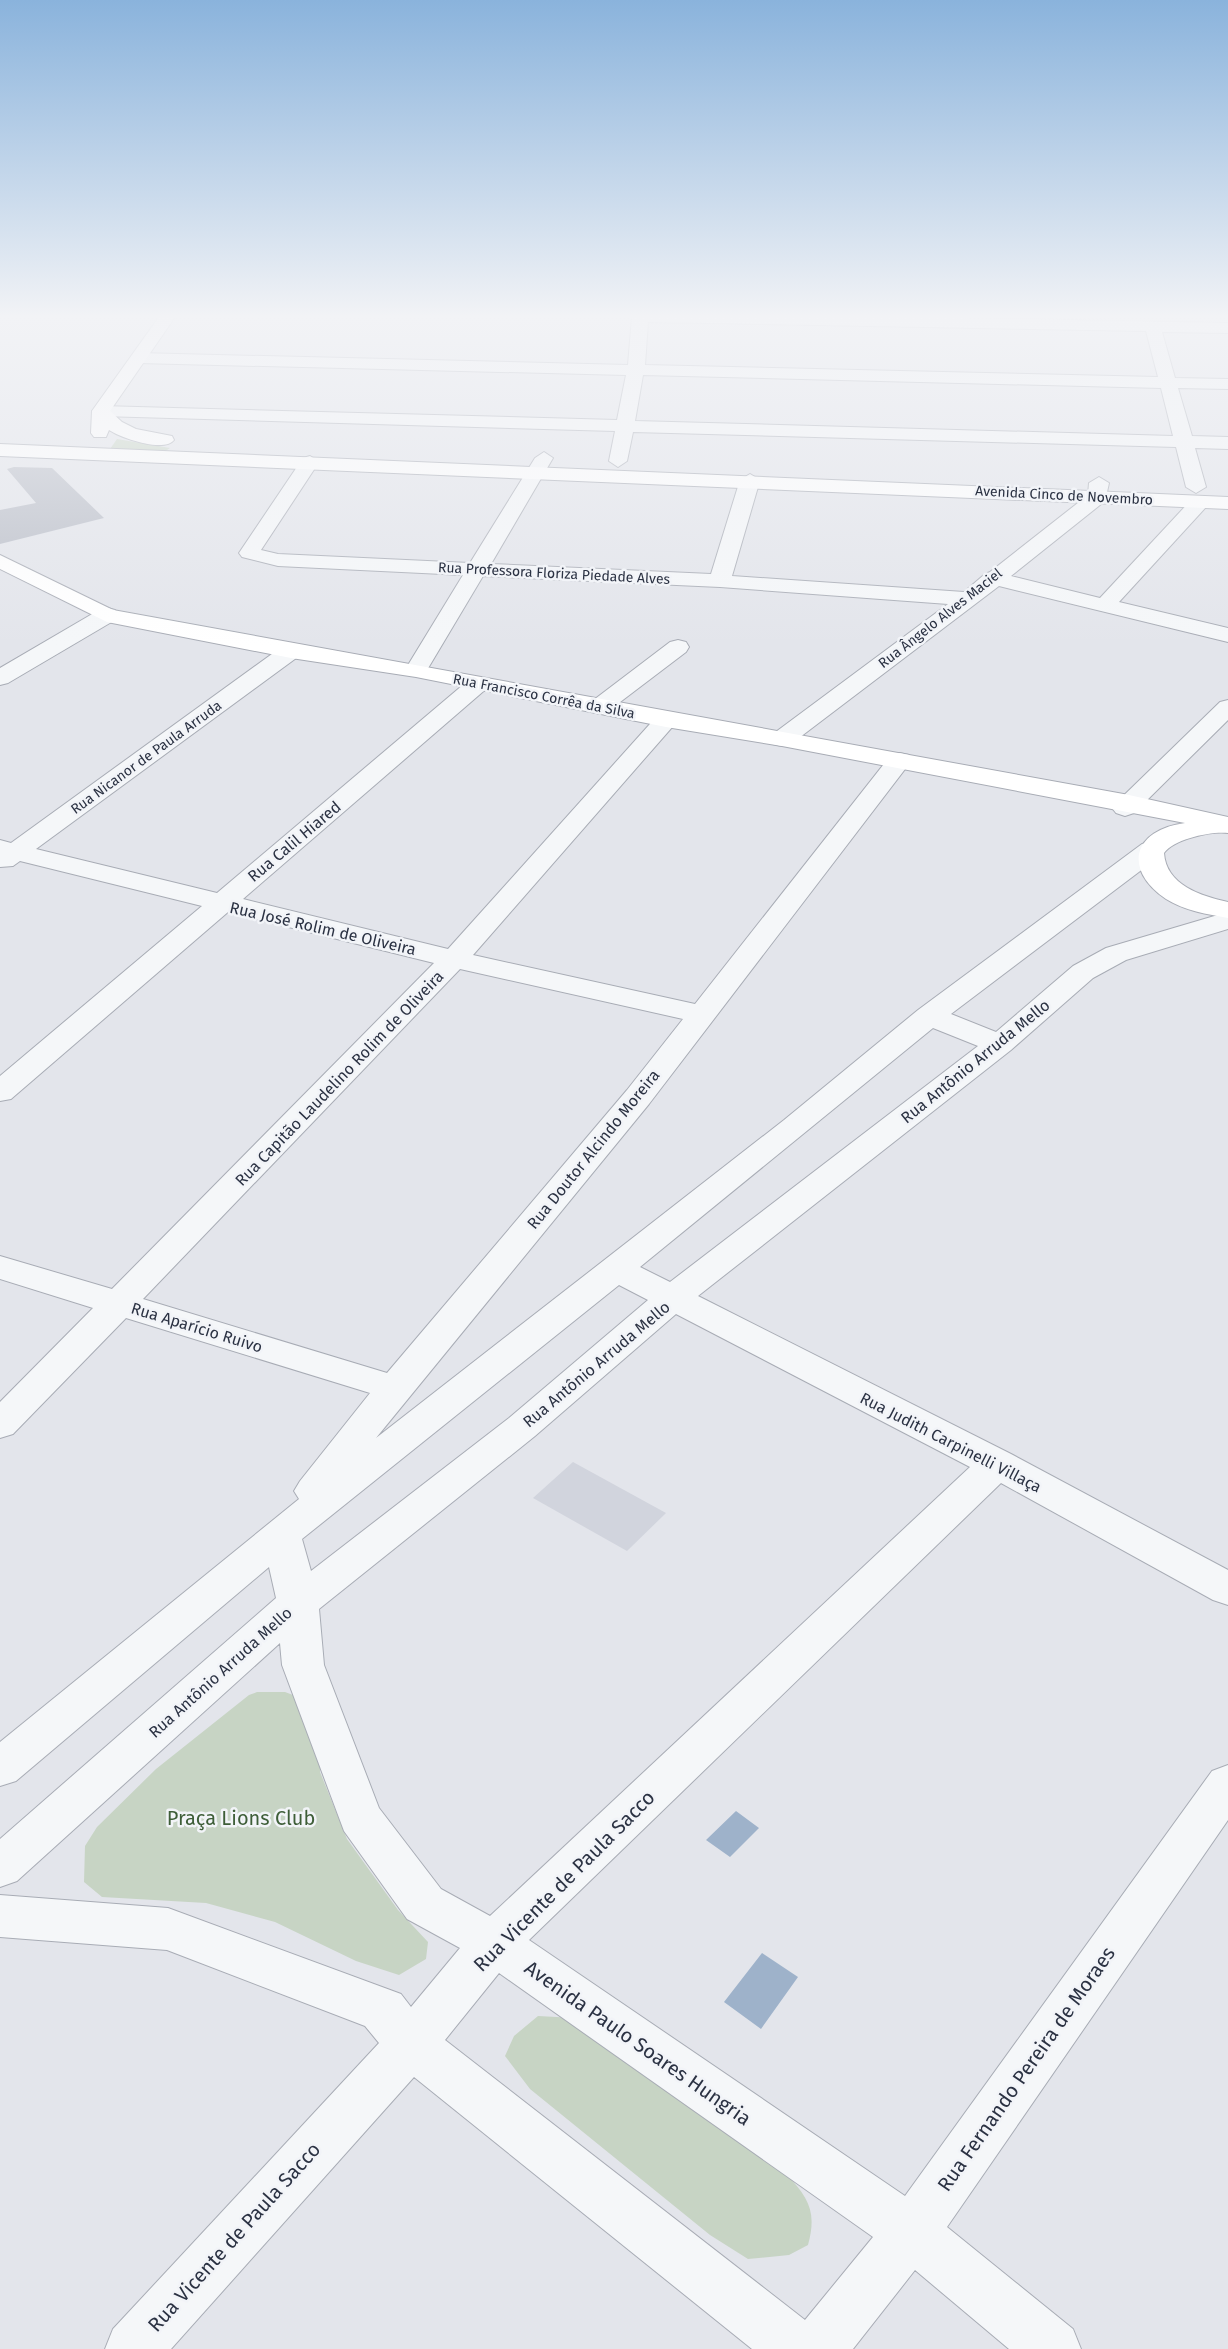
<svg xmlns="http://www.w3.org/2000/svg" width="1228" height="2349" viewBox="0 0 1228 2349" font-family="'Fira Sans',sans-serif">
<rect width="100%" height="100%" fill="#e3e5eb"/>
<path fill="#d1d4dd" d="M573 1462 666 1513 627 1551 533 1498Z"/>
<path fill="#c7d4c4" d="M117 439 170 448 164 452 110 449Z
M257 1692H285L309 1701 321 1723 320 1772 347 1839 398 1910 428 1942 426 1959 399 1975 356 1961 275 1922 206 1903 102 1897 84 1882 85 1846 97 1827 156 1769 249 1695Z
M538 2016 575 2018 786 2174C809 2198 817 2212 808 2245L789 2255 748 2259 710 2235 530 2089 505 2056 514 2036Z"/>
<path fill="#9eb2ca" d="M736 1811 759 1828 730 1857 706 1840Z
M762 1953 798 1977 761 2029 724 2002Z"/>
<path fill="#babec8" d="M14 467 52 468 104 518 0 544V510L36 503 7 469Z"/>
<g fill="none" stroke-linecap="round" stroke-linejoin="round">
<g stroke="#a8acb5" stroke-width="2">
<path id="minor" d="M632 317H906L1228 323V333L1162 332 1175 378 1228 379V389L1178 388 1192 436 1228 437V449L1195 448 1206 487 1196 493 1186 487 1176 447 633 432 627 461 618 467 609 461 615 431 101 416 92 411 101 406 617 420 626 375 138 363 130 358 138 353 628 365ZM648 322 1146 331 1158 377 645 365ZM643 375 1161 388 1173 436 635 421Z
M544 452 553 458 491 564 711 574 740 480 750 474 760 480 732 576 964 592 985 574 990 572 1088 495 1089 483 1099 477 1109 483 1105 501 1011 576 1100 598 1193 498H1207L1210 502 1207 506 1119 602 1228 628V642L999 586 791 744 782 746 773 744 770 739 773 734 948 604 720 587 483 576 427 670 424 675H408L405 670 463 575 278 566 242 557 239 553 303 458 310 456 319 462 261 550 278 554 470 563 535 458Z
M107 608 115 610 118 615 115 620 8 683 0 685V668L99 610Z
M678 640 686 642 689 647 686 652 607 712H591L587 707 591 702 670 642Z
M291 644 299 646 302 651 299 656 36 849 217 893 470 679H486L490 684 486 689 243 899 448 949 658 715 666 713 674 715 678 720 674 725 473 955 695 1004 891 755 900 753 909 755 912 760 649 1104 376 1438 784 1120 918 1010 1142 844 1151 842 1160 844 1164 850 1160 856 951 1014 996 1032 1073 966 1106 948 1228 912V929L1126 960 1093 978 1011 1050 698 1296 1011 1454 1228 1570V1605L1213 1600 1001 1483 529 1940 905 2196 1212 1771 1228 1765V1820L947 2227 1073 2329 1081 2349H1009L915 2270 853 2349H752L414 2077 171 2349H105L113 2329 379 2043 365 2026 167 1950 0 1937V1895L168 1908 401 1994 411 2007 460 1948 407 1919 344 1831 282 1665 280 1643 17 1881 0 1887V1839L276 1598 269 1567 16 1781 0 1786V1742L299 1499 294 1491 300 1481 370 1393 126 1318 13 1434 0 1438V1402L93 1308 0 1279V1256L112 1289 434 963 228 912 11 1099 0 1101V1076L202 906 20 861 13 866 0 867V840L11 843 283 646ZM460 969 683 1019 627 1090 387 1373 143 1299ZM933 1028 978 1046 670 1282 640 1267ZM619 1285 648 1300 509 1418 311 1571 302 1539ZM676 1314 970 1467 490 1916 441 1889 379 1808 324 1665 319 1609 535 1436ZM499 1973 873 2237 805 2320 445 2040Z
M1228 700V720L1134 813 1125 816 1116 813 1112 808 1116 803 1220 702Z"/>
</g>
<g stroke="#a8acb5" stroke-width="2">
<path id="secondary" d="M159 317H175L110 411 122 422 136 429 172 436 174 440C164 453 121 438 109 430L106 437H94L91 433 92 411Z
M0 444 1228 497V509L0 456Z
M0 555 113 610 1129 795 1228 817V833C1211 831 1174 839 1164 853 1166 885 1201 896 1228 902V918C1207 914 1185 911 1166 899 1122 869 1133 830 1185 823L782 746 666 727 416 677 291 658 107 622 0 569Z"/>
</g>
<use href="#minor" fill="#f5f7f9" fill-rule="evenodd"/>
<use href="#secondary" fill="#fff" fill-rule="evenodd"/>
</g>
<linearGradient id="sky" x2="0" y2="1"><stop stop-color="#8ab3dc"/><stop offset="0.49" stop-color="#f2f3f6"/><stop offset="1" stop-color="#f2f3f6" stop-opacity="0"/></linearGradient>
<rect width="1228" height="646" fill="url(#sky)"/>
<g text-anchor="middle" stroke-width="5" stroke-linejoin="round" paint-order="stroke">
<g font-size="14" fill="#2b3243" stroke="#f2f4f8">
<text transform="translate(1064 495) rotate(3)" y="5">Avenida Cinco de Novembro</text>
<text transform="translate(554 573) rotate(3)" y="5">Rua Professora Floriza Piedade Alves</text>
<text transform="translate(940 618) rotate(-38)" y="5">Rua Ângelo Alves Maciel</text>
<text transform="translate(544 696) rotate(11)" y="5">Rua Francisco Corrêa da Silva</text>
<text transform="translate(146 757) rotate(-36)" y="5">Rua Nicanor de Paula Arruda</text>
</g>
<g font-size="16" fill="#2b3243" stroke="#f2f4f8">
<text transform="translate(294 841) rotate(-40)" y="6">Rua Calil Hiared</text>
<text transform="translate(323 928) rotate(13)" y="6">Rua José Rolim de Oliveira</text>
<text transform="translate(975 1061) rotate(-39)" y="6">Rua Antônio Arruda Mello</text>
<text transform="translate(339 1078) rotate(-46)" y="6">Rua Capitão Laudelino Rolim de Oliveira</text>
<text transform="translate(593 1149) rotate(-51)" y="6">Rua Doutor Alcindo Moreira</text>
<text transform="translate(197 1327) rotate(17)" y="6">Rua Aparício Ruivo</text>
<text transform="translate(596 1364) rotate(-40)" y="6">Rua Antônio Arruda Mello</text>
<text transform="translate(951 1442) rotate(27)" y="6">Rua Judith Carpinelli Villaça</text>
<text transform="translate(220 1672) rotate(-42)" y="6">Rua Antônio Arruda Mello</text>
</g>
<g font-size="20" fill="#3e5e38" stroke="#f2f4f8">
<text x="241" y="1825">Praça Lions Club</text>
</g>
<g font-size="20" fill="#2b3243" stroke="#f2f4f8">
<text transform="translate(564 1881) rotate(-45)" y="7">Rua Vicente de Paula Sacco</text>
<text transform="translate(638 2043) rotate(35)" y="7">Avenida Paulo Soares Hungria</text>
<text transform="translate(1026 2069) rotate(-55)" y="7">Rua Fernando Pereira de Moraes</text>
<text transform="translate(234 2237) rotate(-48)" y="7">Rua Vicente de Paula Sacco</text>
</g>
</g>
</svg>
